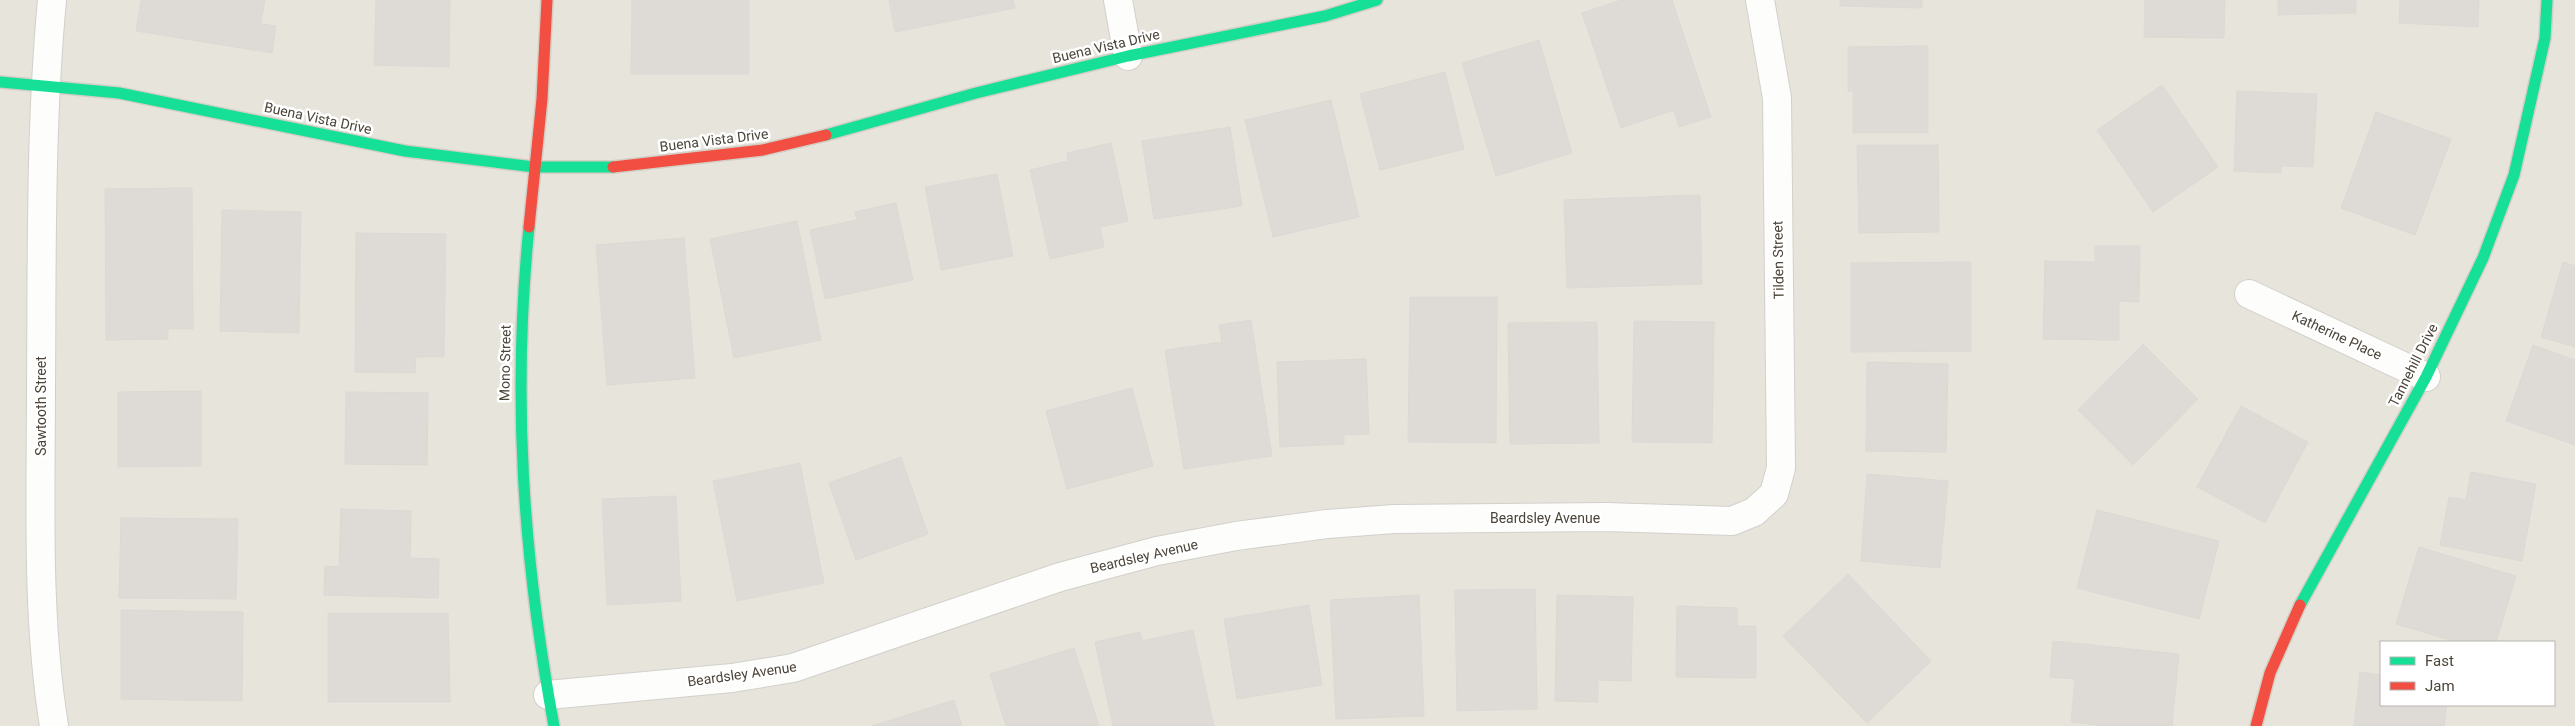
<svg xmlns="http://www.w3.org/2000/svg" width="2575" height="726" viewBox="0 0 2575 726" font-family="Roboto,sans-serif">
<rect width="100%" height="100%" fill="#f4f2ee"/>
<path fill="#e7e4dc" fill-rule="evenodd" d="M0 0H2575V726H0ZM2381 642H2554V705H2381Z"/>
<path fill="#dedbd6" stroke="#dcd9d4" d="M141 0H265L261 24 276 26 272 53 136 31Z
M376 0H450L449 67 374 65Z
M632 0H749V74H631Z
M889 0H1013L1015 8 895 32Z
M1621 0H1672L1711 117 1679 127 1674 110 1621 128 1582 13Z
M1840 0H1922V8L1840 6Z
M2145 0H2225L2224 38 2144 37Z
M2278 0H2356V13L2278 15Z
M2400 0H2479L2478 27 2399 23Z
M1539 40 1572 153 1496 176 1462 63Z
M1928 46V133H1853V91H1848V47Z
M1445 72 1464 149 1380 170 1360 94Z
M2162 85 2218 167 2153 212 2097 130Z
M2237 91 2317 94 2313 167 2281 166V173L2234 171Z
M1331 100 1359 217 1273 237 1245 120Z
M2376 112 2451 139 2415 235 2341 208Z
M1230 127 1242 206 1154 219 1142 141Z
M1111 143 1128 221 1100 227 1104 247 1050 259 1030 170 1068 161 1067 153Z
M1857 145H1938L1939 232 1859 233Z
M997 174 1013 256 941 270 925 187Z
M192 188 193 329H168V339L106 340 105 189Z
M1700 195 1702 284 1567 288 1564 200Z
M896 203 913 280 825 299 810 230 857 220 855 212Z
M222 210 301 212 299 333 220 331Z
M797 221 821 340 734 358 710 239Z
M356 233 446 234 444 357H416L415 373 355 372Z
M684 238 695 378 607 385 596 245Z
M2095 246H2140L2139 302 2119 301V340L2043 339 2045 261 2095 262Z
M1971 262V351L1851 352V263Z
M2563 262 2575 266V347L2541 337Z
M1410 297H1497L1496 443 1408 442Z
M1251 320 1272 456 1184 469 1165 350 1222 342 1219 325Z
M1634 321 1714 322 1712 443 1632 442Z
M1597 322 1599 443 1510 444 1508 323Z
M2143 344 2198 399 2133 465 2078 410Z
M2533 345 2575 360V445L2506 421Z
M1366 359 1369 434 1344 435V444L1280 447 1277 362Z
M1867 362 1948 364 1946 452 1866 451Z
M1132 388 1153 466 1067 489 1046 411Z
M201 391V466L118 467V392Z
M346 392 428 393 427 465 345 464Z
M2241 406 2308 442 2265 523 2197 487Z
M901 457 928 534 856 560 829 483Z
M800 463 824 583 737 601 713 481Z
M2471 472 2536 484 2522 561 2440 545 2449 497 2466 500Z
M1867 474 1948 481 1940 568 1861 561Z
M676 496 681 601 607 605 602 499Z
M341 509 411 511 410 558 439 559 438 598 324 595 325 566 339 567Z
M2097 510 2219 541 2199 619 2077 588Z
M121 518 238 519 236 599 119 598Z
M2419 547 2516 576 2496 642H2457L2396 624Z
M1848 574 1931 661 1867 723 1783 636Z
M1535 589 1537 709 1457 711 1455 590Z
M1419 595 1424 716 1336 719 1330 600Z
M1557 595 1633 597 1631 681 1598 680V702L1555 701Z
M1309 605 1322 685 1237 699 1224 619Z
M1677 606 1737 608V626H1756V678L1676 677Z
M121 610 243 612 242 701 121 699Z
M328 613H448L450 702H328Z
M1193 630 1214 726H1113L1095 642 1140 632 1142 641Z
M2053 641 2179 654 2172 726H2106L2071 722 2075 679 2050 677Z
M1074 648 1099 726H1006L990 674Z
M2360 672 2381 675V705H2447L2444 726H2354Z
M954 700 962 726H872Z"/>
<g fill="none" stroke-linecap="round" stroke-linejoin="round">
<g stroke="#d2d0cb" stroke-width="30">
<path id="street" d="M52 0C40 128 42 257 41 386 41 499 36 614 54 726
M1118 0 1128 56
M2249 294 2426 377
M548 695 732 678 793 668 1060 577 1157 551 1236 536 1327 524 1394 519 1606 517 1732 521 1754 512 1774 494 1781 468 1777 98 1760 0"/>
</g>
<g stroke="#d3cfc5" stroke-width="14">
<path id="fast" d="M0 82 119 93 405 151 534 167H613
M826 135 976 93 1128 56 1325 16 1377 0
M529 227C512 397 523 558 554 726
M2300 605 2426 377 2483 258 2514 175 2545 38 2547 0"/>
</g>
<g stroke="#d3cfc5" stroke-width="14">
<path id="jam" d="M613 167 763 150 826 135
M529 227 542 99 547 0
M2256 726 2270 673 2300 605"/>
</g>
<use href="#street" stroke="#fdfdfc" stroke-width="28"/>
<use href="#fast" stroke="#16e098" stroke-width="11"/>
<use href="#jam" stroke="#f24e42" stroke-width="11"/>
</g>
<g text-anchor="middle" stroke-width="5" stroke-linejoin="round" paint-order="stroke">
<g font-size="14" fill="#4b4439" stroke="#fff">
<text transform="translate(1106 46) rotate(-13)" y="5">Buena Vista Drive</text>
<text transform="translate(318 118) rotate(12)" y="5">Buena Vista Drive</text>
<text transform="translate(714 140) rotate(-7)" y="5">Buena Vista Drive</text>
<text transform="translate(1778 260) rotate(-91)" y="5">Tilden Street</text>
<text transform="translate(2337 335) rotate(25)" y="5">Katherine Place</text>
<text transform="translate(505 363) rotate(-89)" y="5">Mono Street</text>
<text transform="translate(2413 365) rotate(-63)" y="5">Tannehill Drive</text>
<text transform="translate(41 406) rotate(-90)" y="5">Sawtooth Street</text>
<text x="1545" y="523">Beardsley Avenue</text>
<text transform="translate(1144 556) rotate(-13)" y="5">Beardsley Avenue</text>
<text transform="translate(742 674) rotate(-8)" y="5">Beardsley Avenue</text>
</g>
</g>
<rect x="2380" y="641" width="175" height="65" fill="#ffffff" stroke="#b7b4b0"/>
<rect x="2390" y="657" width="25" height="8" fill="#16e098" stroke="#b7b4b0"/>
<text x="2425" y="666" font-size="15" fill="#4b4439">Fast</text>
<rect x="2390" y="682" width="25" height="8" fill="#f24e42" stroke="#b7b4b0"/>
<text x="2425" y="691" font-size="15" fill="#4b4439">Jam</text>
</svg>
